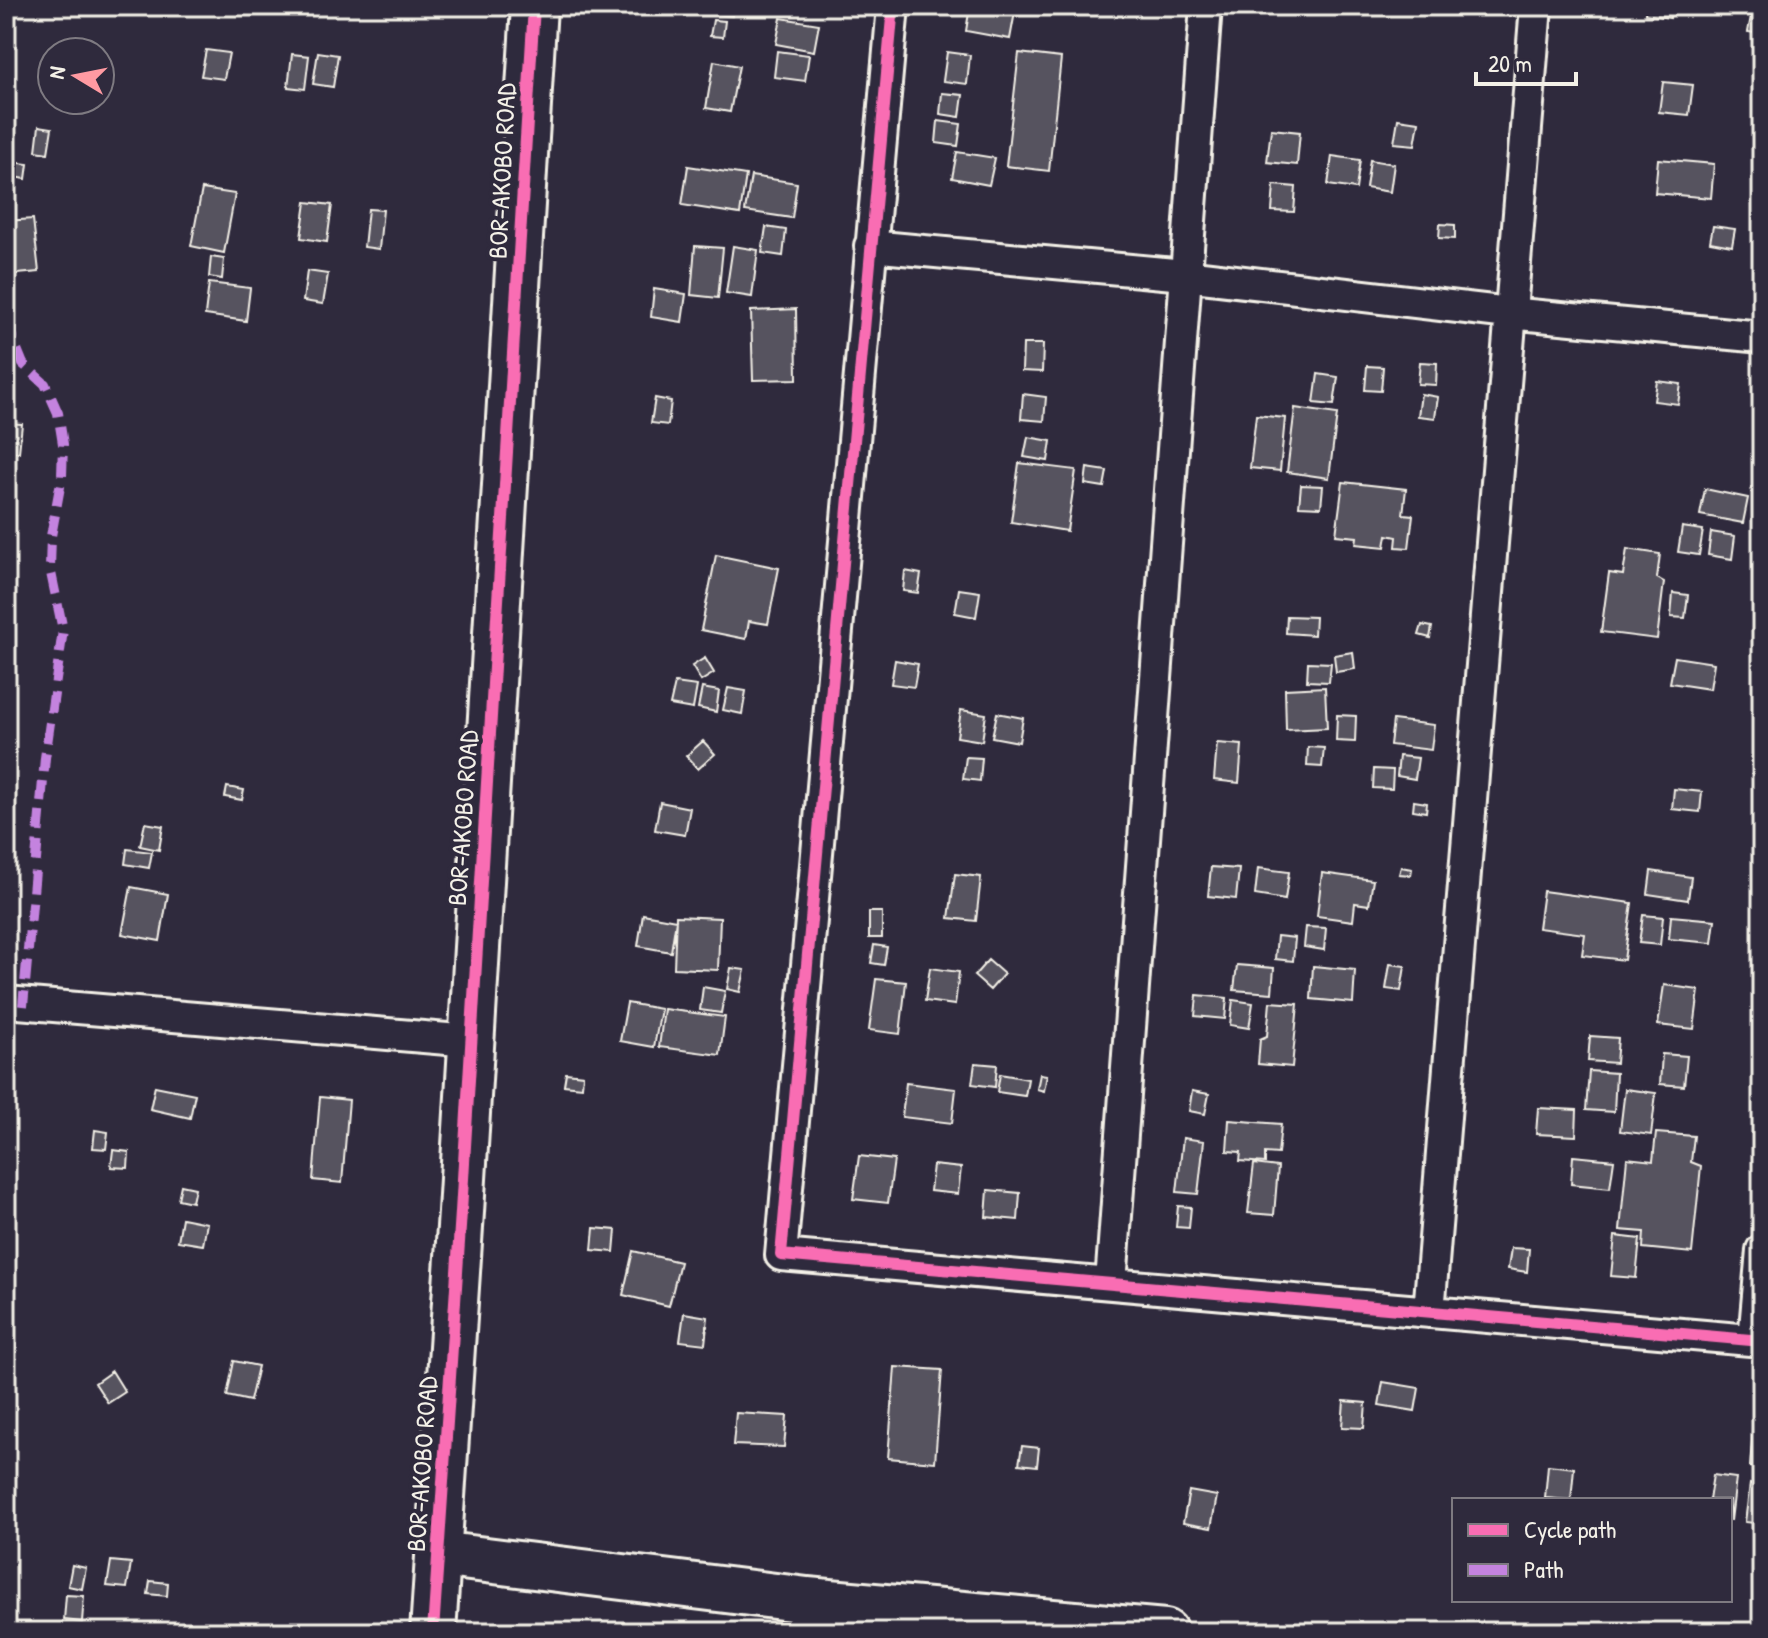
<svg xmlns="http://www.w3.org/2000/svg" width="1768" height="1638" viewBox="0 0 1768 1638" font-family="'Patrick Hand',sans-serif">
<rect width="100%" height="100%" fill="#2f2a3d"/>
<filter id="ink" filterUnits="userSpaceOnUse"><feTurbulence type="fractalNoise" baseFrequency=".0125" numOctaves="2"/><feDisplacementMap in="SourceGraphic" scale="16" xChannelSelector="R" yChannelSelector="G"/><feConvolveMatrix kernelMatrix="1 2 1 2 8 2 1 2 1" color-interpolation-filters="sRGB"/></filter>
<g filter="url(#ink)">
<path fill="#56525f" stroke="#f4f1e8" stroke-width="2" d="M716 6H733L732 16 715 14Z
M970 6 1015 12 1010 39 966 31Z
M1646 6H1672L1670 18 1645 14Z
M1753 6 1762 7V34L1748 32Z
M781 18 819 24 814 51 776 44Z
M713 20 725 21 723 37 710 36Z
M206 50 229 53 224 79 201 76Z
M777 51 809 55 805 81 774 77Z
M318 52 338 55 333 87 313 84Z
M947 52 970 55 967 84 943 81Z
M1019 53 1061 58 1049 171 1006 166Z
M292 54 309 56 305 89 288 87Z
M714 61 739 66 730 112 706 108Z
M1663 82 1693 85 1689 115 1659 112Z
M942 93 963 95 960 117 940 114Z
M1398 119 1419 122 1415 145 1394 143Z
M938 121 961 124 958 146 936 143Z
M39 126 52 128 48 153 36 151Z
M1271 129 1300 132 1297 165 1267 162Z
M957 152 995 158 989 185 952 178Z
M1332 156 1360 160 1356 189 1328 185Z
M1658 159 1714 164 1711 198 1655 193Z
M1370 160 1394 164 1390 192 1366 188Z
M11 162 28 164 26 179 8 176Z
M688 166 746 175 740 214 682 205Z
M751 176 797 183 792 218 745 211Z
M1274 185 1296 187 1294 212 1272 211Z
M202 189 235 194 224 253 191 246Z
M306 202 332 205 327 242 301 238Z
M368 209 383 210 379 249 364 247Z
M33 219 39 272 6 275V221Z
M1440 224 1455 225V239L1439 238Z
M1713 226 1735 229 1732 246 1710 242Z
M766 227 786 230 783 256 762 253Z
M695 246 723 248 718 298 691 295Z
M733 246 758 250 752 297 726 293Z
M211 257 224 259 222 279 209 277Z
M307 271 328 274 323 304 303 301Z
M209 283 250 288 246 321 205 315Z
M654 289 686 294 682 322 651 317Z
M796 309 797 379 753 380 751 311Z
M1023 344H1043L1042 372 1022 371Z
M1420 362 1437 363 1436 385 1418 384Z
M1367 366 1383 367 1381 391 1365 390Z
M1318 374 1338 377 1334 405 1314 403Z
M1657 381 1681 384 1678 404 1654 401Z
M1023 394 1046 397 1044 421 1021 419Z
M1421 394 1438 397 1435 418 1418 416Z
M655 398 671 401 668 425 651 423Z
M1295 408 1337 414 1329 478 1287 472Z
M1256 415 1285 418 1280 471 1250 468Z
M6 423 22 424 19 452H6Z
M1028 437 1051 441 1048 461 1024 457Z
M1019 463 1076 470 1067 531 1011 522Z
M1087 468 1107 471 1104 487 1085 484Z
M1343 482 1406 489 1403 514 1413 515 1409 548 1396 547 1397 537 1387 535 1385 547 1356 544 1357 537 1336 535Z
M1301 485 1323 486 1321 507 1299 506Z
M1705 489 1748 498 1743 523 1700 515Z
M1682 527 1703 530 1699 555 1678 552Z
M1711 532 1735 536 1732 559 1708 555Z
M1627 549 1660 554 1657 578 1664 582 1657 639 1601 632 1609 573 1623 575Z
M716 555 779 568 768 624 749 621 746 639 701 630Z
M905 571 921 574 918 593 903 591Z
M959 589 980 592 976 617 955 613Z
M1673 593 1688 595 1685 618 1671 617Z
M1287 616 1315 617 1314 635 1286 633Z
M1422 625 1432 627 1430 638 1419 635Z
M1353 652 1355 669 1336 672 1334 655Z
M1675 657 1714 663 1710 689 1670 683Z
M705 658 714 673 701 681 692 666Z
M895 660 918 664 914 687 891 684Z
M1308 662 1331 663 1329 682 1307 681Z
M675 683 697 686 693 709 670 705Z
M1325 687 1327 728 1286 730 1285 689Z
M702 688 719 691 716 712 698 708Z
M728 688 746 691 742 714 723 710Z
M961 710 986 714 982 741 957 737Z
M997 713 1023 718 1019 742 992 737Z
M1337 715 1356 716 1355 742 1336 741Z
M1393 720 1434 725 1431 750 1390 745Z
M703 741 715 754 698 769 686 756Z
M1217 743 1242 745 1239 783 1214 780Z
M1308 747 1324 748 1322 767 1307 766Z
M1399 756 1418 758 1415 779 1397 776Z
M966 757 982 758 980 781 963 779Z
M1374 769 1393 770 1392 789 1373 788Z
M227 787 244 790 242 800 225 797Z
M1674 789 1702 792 1700 812 1672 809Z
M1414 801 1427 803 1426 812 1413 810Z
M660 802 690 808 685 835 655 830Z
M145 823 163 826 159 850 140 846Z
M127 849 152 852 149 868 125 864Z
M1211 867 1239 869 1236 899 1208 896Z
M1401 867 1412 869 1411 875 1399 874Z
M1258 868 1289 872 1285 900 1255 895Z
M1651 871 1691 877 1688 900 1648 894Z
M1322 873 1373 880 1369 905 1355 903 1353 921 1317 916Z
M955 874 981 877 976 921 949 918Z
M131 887 168 894 160 941 122 934Z
M1543 891 1632 903 1624 960 1582 955 1585 934 1538 928Z
M869 912H882V938H869Z
M643 914 676 920 671 952 638 946Z
M1643 915 1663 917 1660 945 1639 943Z
M676 916 720 918 718 970 674 968Z
M1671 916 1715 920 1712 943 1669 939Z
M1306 927 1326 928 1324 950 1304 947Z
M1277 936 1295 938 1293 961 1275 959Z
M874 945 887 947 884 965 871 963Z
M988 960 1004 974 990 990 974 976Z
M1390 964 1405 966 1401 991 1386 989Z
M1237 965 1274 968 1272 993 1234 990Z
M1313 966 1355 970 1353 1003 1311 999Z
M731 968 745 970 740 992 727 989Z
M930 968 959 972 955 1005 925 1001Z
M876 979 906 982 900 1034 869 1030Z
M1664 985 1699 990 1694 1029 1658 1025Z
M703 987 725 991 721 1013 700 1010Z
M1197 995 1227 998 1225 1019 1195 1016Z
M1233 1000 1253 1003 1249 1028 1230 1025Z
M1270 1002 1298 1004 1292 1067 1258 1064 1260 1039 1267 1036Z
M627 1003 661 1009 654 1047 620 1041Z
M664 1009 725 1017 720 1055 659 1047Z
M1590 1036 1618 1038 1616 1063 1588 1061Z
M1662 1054 1687 1056 1684 1086 1660 1084Z
M975 1063 997 1065 995 1087 972 1084Z
M1589 1071 1616 1073 1614 1112 1586 1110Z
M566 1073 583 1075 582 1087 564 1085Z
M1000 1074 1028 1079 1025 1096 997 1092Z
M1040 1074 1047 1075 1044 1091 1037 1089Z
M906 1083 956 1089 952 1123 902 1117Z
M155 1086 195 1094 190 1118 150 1109Z
M1625 1089 1656 1093 1651 1135 1620 1131Z
M1192 1091 1209 1094 1205 1114 1189 1111Z
M320 1097 349 1100 342 1183 313 1180Z
M1538 1108 1577 1110 1576 1136 1536 1134Z
M1229 1120 1281 1124 1278 1154 1265 1153V1163L1240 1161 1241 1152 1227 1151Z
M95 1130 108 1132 106 1149 93 1148Z
M1656 1133 1694 1136 1691 1162 1701 1166 1692 1253 1643 1248 1644 1232 1620 1230 1627 1158 1653 1161Z
M1183 1138 1204 1141 1198 1194 1177 1192Z
M113 1150 129 1152 128 1168 111 1167Z
M859 1156 894 1160 888 1203 853 1199Z
M1573 1156 1614 1160 1610 1188 1571 1184Z
M1254 1164 1278 1167 1274 1215 1248 1213Z
M933 1165 961 1168 958 1194 930 1191Z
M181 1185 195 1188 192 1202 178 1199Z
M988 1190 1020 1193 1018 1220 986 1217Z
M1178 1206 1191 1207 1189 1228 1176 1227Z
M182 1218 207 1223 203 1245 178 1241Z
M594 1228 616 1230 614 1252 592 1250Z
M1615 1236 1640 1239 1636 1278 1611 1276Z
M1511 1248 1529 1249 1527 1272 1508 1269Z
M633 1251 680 1262 669 1306 623 1295Z
M684 1313 708 1317 705 1344 680 1341Z
M234 1361 258 1366 250 1401 227 1396Z
M895 1367 942 1370 935 1462 888 1458Z
M112 1371 125 1392 108 1403 95 1383Z
M1383 1382 1419 1388 1415 1411 1379 1405Z
M1344 1401 1366 1403 1364 1428 1342 1427Z
M736 1413 787 1416 784 1447 733 1445Z
M1753 1427 1762 1428V1468L1750 1467Z
M1022 1446 1039 1448 1037 1466 1019 1464Z
M1548 1465 1574 1468 1571 1500 1545 1498Z
M1713 1475 1736 1478 1731 1521 1730 1500H1709Z
M1750 1484 1762 1486V1524L1745 1522Z
M1189 1491 1217 1496 1211 1528 1183 1523Z
M111 1561 131 1563 127 1588 107 1586Z
M72 1565 86 1568 82 1589 68 1586Z
M150 1581 168 1583 167 1596 148 1594Z
M66 1595 84 1596 82 1622 64 1620Z"/>
<g fill="none" stroke-linecap="round" stroke-linejoin="round">
<g stroke="#f4f1e8" stroke-width="36">
<path id="street" d="M893 6 781 1255 1762 1341
M870 246 1185 275 1509 313 1762 337
M6 1002 471 1041
M1111 1283 1206 6
M1429 1312 1536 6
M1754 1340 1762 1250"/>
</g>
<g stroke="#f4f1e8" stroke-width="50">
<path id="secondary" d="M438 1554 807 1600 1165 1632
M433 1632 461 1212 534 6"/>
</g>
<use href="#street" stroke="#2f2a3d" stroke-width="30"/>
<use href="#secondary" stroke="#2f2a3d" stroke-width="44"/>
<path stroke="#c483df" stroke-width="10" stroke-dasharray="20 10" stroke-linecap="butt" d="M6 322 23 364 45 384 58 413 63 444 62 476 51 536 50 568 63 630 45 758 23 1006"/>
<g stroke="#2f2a3d" stroke-width="17">
<path id="cycleway" d="M893 6 781 1255 1762 1341
M433 1632 461 1212 534 6"/>
</g>
<use href="#cycleway" stroke="#f96db3" stroke-width="12"/>
</g>
</g>
<g text-anchor="middle" stroke-width="8" stroke-linejoin="round" paint-order="stroke">
<g font-size="26" fill="#f4f1e8" stroke="#2f2a3d">
<text transform="translate(502 171) rotate(-87)" y="9">BOR-AKOBO ROAD</text>
<text transform="translate(463 818) rotate(-86)" y="9">BOR-AKOBO ROAD</text>
<text transform="translate(422 1464) rotate(-86)" y="9">BOR-AKOBO ROAD</text>
</g>
</g>
<rect width="1768" height="1638" fill="none" stroke="#2f2a3d" stroke-width="32"/>
<rect x="16" y="16" width="1736" height="1606" fill="none" stroke="#f4f1e8" stroke-width="3" filter="url(#ink)"/>
<rect x="1452" y="1498" width="280" height="104" fill="#2f2a3d" stroke="#7e7a81" stroke-width="2"/>
<rect x="1468" y="1524" width="40" height="12" fill="#f96db3" stroke="#7e7a81" stroke-width="2"/>
<text x="1524" y="1538" font-size="24" fill="#f4f1e8">Cycle path</text>
<rect x="1468" y="1564" width="40" height="12" fill="#c483df" stroke="#7e7a81" stroke-width="2"/>
<text x="1524" y="1578" font-size="24" fill="#f4f1e8">Path</text>
<g transform="translate(76 76) rotate(280)"><circle r="38" fill="#2f2a3d" stroke="#7e7a81" stroke-width="2"/>
<path d="M0-6L14 30L0 20L-14 30Z" fill="#ff9aa2"/>
<text y="-12" font-size="22" font-weight="bold" text-anchor="middle" fill="#f4f1e8">N</text>
</g>
<path d="M1476 72v12h100v-12" fill="none" stroke="#f4f1e8" stroke-width="4"/>
<text x="1488" y="72" font-size="24" fill="#f4f1e8" stroke="#2f2a3d" stroke-width="6" paint-order="stroke">20 m</text>
</svg>
